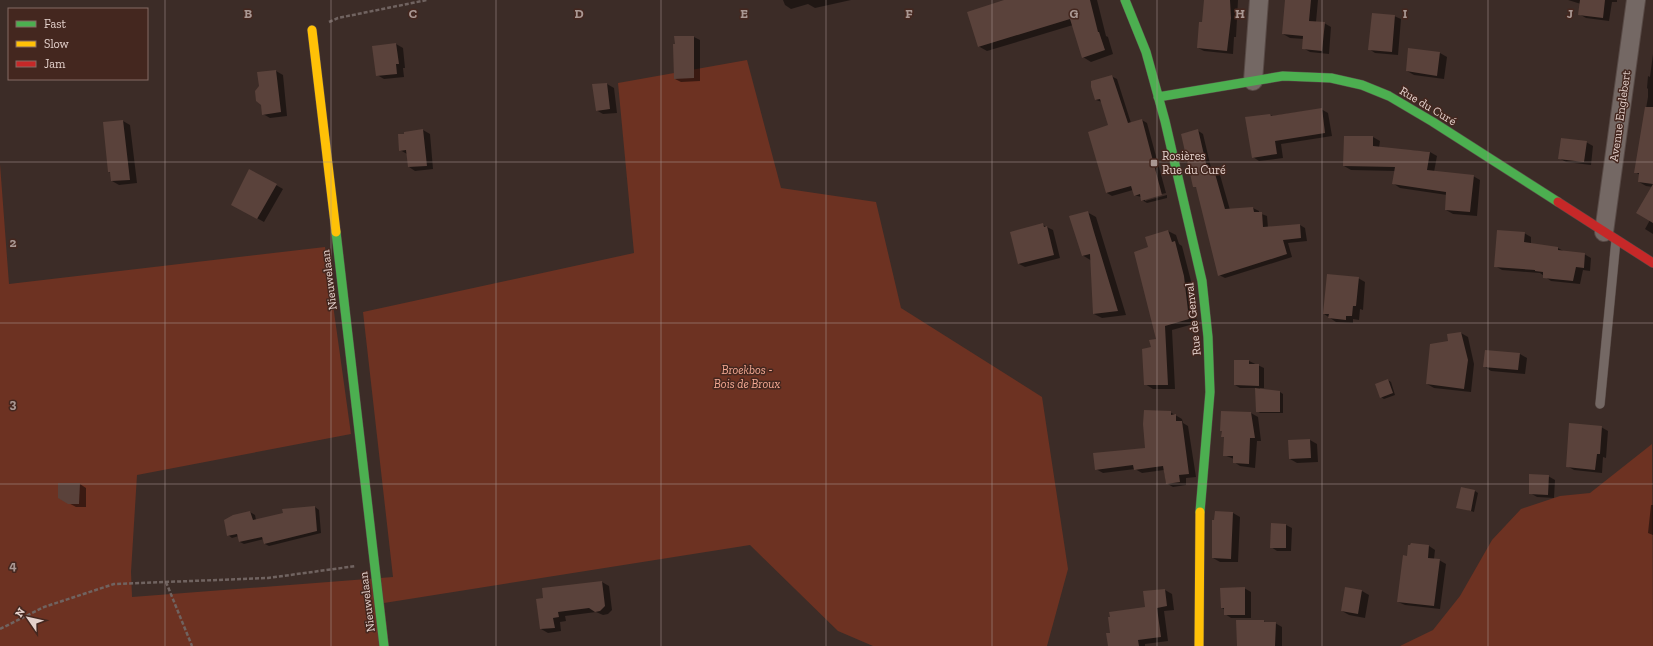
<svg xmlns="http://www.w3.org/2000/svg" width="1653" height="646" viewBox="0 0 1653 646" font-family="'Zilla Slab',serif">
<rect width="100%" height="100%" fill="#3c2c27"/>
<path fill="#6d3222" d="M747 60 781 188 876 202 901 308 1042 397 1068 569 1047 646H873L838 631 750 545 384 603 389 646H0V164L9 284 325 247 351 434 137 475 131 572 132 597 393 577 363 312 634 253 618 83Z
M1652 444 1653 646H1400L1433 630 1460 596 1492 540 1521 509 1560 496 1590 493Z"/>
<path fill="#0007" d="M783 0H851L815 8 808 4 791 9 785 5Z
M1008 0H1097L1106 36 1108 37 1113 54 1091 62 1083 57 1073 25 987 51 978 46Z
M1205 0H1238L1236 37H1234L1233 54 1204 51 1198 48 1203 23Z
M1286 0H1318L1316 22 1324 23 1331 27 1329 54 1310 52 1303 48 1304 39 1290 38 1283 34Z
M1568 0H1617V2H1612L1609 21 1586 18 1579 14 1581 4Z
M1394 16 1401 19 1398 55 1375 53 1369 49Z
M694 37 700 40V81L681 82 675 79Z
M396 44 403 48 405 68H403L404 77 384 79 377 75Z
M1440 53 1447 57 1444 79 1414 75 1407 71Z
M1653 54V234L1645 229 1650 220 1653 187 1646 186 1639 182 1640 175 1635 172 1648 97V89L1647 88 1648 76 1650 77Z
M276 71 283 75 287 116 270 118 263 114Z
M1111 76 1117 79 1131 123 1142 120 1147 123 1166 193 1145 198V201L1167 195V198L1147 203 1142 200 1141 197 1134 195 1133 190 1112 196 1107 193 1109 126 1102 102 1096 100Z
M607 84 614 88 617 113 603 114 596 110Z
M1321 109 1328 113 1332 136 1281 144 1283 158 1259 161 1253 157 1270 115 1273 116Z
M123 121 130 125 137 183 119 185 112 181 111 173 109 172Z
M423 130 430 134 433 169 415 171 409 167 407 154 400 150 405 133Z
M1197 130 1203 134 1212 172 1214 171 1220 175 1230 210 1253 208 1259 211V213L1267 216 1268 228 1300 225 1305 228 1307 241 1288 243 1292 257 1225 278 1219 275 1197 188 1194 186Z
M1373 137 1380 141 1379 148 1430 152 1437 156 1434 172 1473 176 1480 180 1477 216 1453 214 1446 210 1447 195 1400 188 1394 184 1395 171 1351 170 1344 166Z
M1586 142 1593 146 1591 165 1566 162 1559 158Z
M276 185 283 189 264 222 239 208Z
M1087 212 1096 217 1126 315 1102 318 1094 314 1092 261 1082 255Z
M1043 225 1053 230 1060 258 1025 267 1019 264Z
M1168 231 1176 235 1179 244 1182 246 1191 281 1197 323 1172 330 1175 389H1153L1145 384 1152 347 1157 340 1149 248Z
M1524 233 1531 237V244L1558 248 1565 252 1584 254 1591 258 1590 271 1583 270 1580 284 1551 281 1540 273 1502 270 1495 266Z
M1358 278 1365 282 1363 310 1360 309 1359 320 1353 319V323L1336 322 1324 314Z
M1461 333 1468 337 1474 364 1471 392 1434 388 1427 384 1449 342Z
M1520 354 1527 358 1525 374 1491 371 1485 367Z
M1249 361 1264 368V388H1260V390L1280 392 1283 394V413H1260L1257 411 1256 388H1240L1235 385Z
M1388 380 1391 382 1395 395 1384 399 1381 397Z
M1170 412 1182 419 1183 423 1188 426 1196 477 1186 478V485L1173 487 1166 483 1164 470 1142 473 1135 469 1103 473 1096 469 1146 449Z
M1251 413 1258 417 1261 441H1257L1255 468 1240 466 1234 462V459L1224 455 1225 438 1222 436 1223 432 1221 430Z
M1601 427 1608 431 1606 458 1603 457 1602 473 1574 470 1567 466Z
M1310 440 1317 444 1318 462 1297 463 1290 459Z
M1548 476 1555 480 1554 498 1537 497 1530 493Z
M80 484 86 488V507H76L59 498Z
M1475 491 1478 493 1474 512 1458 507Z
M1651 505H1653V535L1648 533Z
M315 507 319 510 321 533 269 546 265 544 264 539 244 544 240 542 239 536 232 538 228 535 233 516 250 512 255 515 256 520Z
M1233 513 1240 517 1238 562H1220L1213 558Z
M1272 524 1286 525 1292 528 1291 551H1277L1271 547Z
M1429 546 1435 550 1434 559 1439 560 1446 564 1440 609 1405 605 1398 602 1408 557Z
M602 582 609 586 612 610 608 614 603 615 596 612 565 616 566 621 560 622 561 631 548 633 541 629 537 600Z
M1244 588 1251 592V618H1231L1225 614V610L1222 608Z
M1165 590 1172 594 1174 610 1164 611 1168 641 1145 644V646H1109L1111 634 1146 608Z
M1362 591 1369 595 1365 618 1349 615 1342 611Z
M1263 621 1267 623H1275L1282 627V646H1238Z"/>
<path fill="#5a423b" d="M1004 0H1090L1098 32H1099L1105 50 1082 58 1070 19 978 47 967 12Z
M1204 0H1230L1231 18 1227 51 1197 48 1199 22H1202Z
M1285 0H1311L1309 21 1325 22 1322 51 1302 49 1303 36 1282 34Z
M1580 0H1605L1603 18 1578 15Z
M1372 13 1395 15 1392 52 1368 50Z
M674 36H694V78L674 79 673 44H675Z
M396 43 399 64H396L397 74 376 76 372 46Z
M1408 48 1440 52 1437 76 1406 71Z
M276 70 281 112 262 115 261 105 256 101 255 91 259 86 257 72Z
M1112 75 1128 123 1142 119 1162 195 1141 201 1140 194 1134 196 1131 186 1106 193 1088 132 1108 125 1100 99 1095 100 1091 87V81Z
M607 83 610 109 596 111 592 84Z
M1645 107H1653V184L1638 182 1639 173H1634Z
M1322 108 1325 133 1275 141 1277 154 1252 158 1245 117 1270 114 1271 116Z
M123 120 130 180 111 181 110 172H108L103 122Z
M423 129 427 166 408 167 406 150 399 151 398 134H404V132Z
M1198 129 1208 172 1214 170 1225 209 1253 207 1254 212H1262L1263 227 1300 224 1301 238 1283 240 1287 254 1218 276 1196 187H1193L1181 134Z
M1344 136H1373V146L1430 152 1427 170 1474 175 1470 212 1445 210 1446 192 1392 184 1395 167 1343 166Z
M1561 138 1587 141 1584 162 1558 159Z
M249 169 277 184 257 219 231 205Z
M1653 184V223L1636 213Z
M1088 211 1094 232 1118 311 1093 314 1090 254 1082 256 1069 216Z
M1043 223 1044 227 1047 226 1054 255 1018 264 1010 232Z
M1168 230 1172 242 1175 241 1184 276 1189 319 1165 326 1168 385H1144L1142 349 1151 347 1149 340 1156 339 1134 252 1148 247 1145 237Z
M1497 230 1525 232 1524 242 1558 247V250L1585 253 1584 268 1576 267 1573 281 1543 278V272L1535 271V270L1494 267Z
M1327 274 1359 277 1356 306H1353L1352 316H1346V320L1328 318 1329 314H1323Z
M1461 332 1468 360 1464 389 1426 384 1430 344 1448 341 1447 334Z
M1485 350 1520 353 1518 370 1483 367Z
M1234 360H1249V364H1259V386L1234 385Z
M1388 379 1393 393 1380 398 1375 384Z
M1255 388 1280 391V412H1256Z
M1144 410 1171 411V415L1176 414V421H1182L1189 474 1179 475 1180 482 1166 484 1163 466 1134 470 1133 465 1095 470 1093 453 1145 448 1143 424Z
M1221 411 1251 412 1255 438H1250L1249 464 1233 463V456H1223L1224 437H1221L1222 431H1220Z
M1569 423 1602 426 1600 454H1597L1595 470 1566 467Z
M1310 439 1311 458 1289 459 1288 440Z
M1529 474 1549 475 1548 495 1529 494Z
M58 483H80L79 504H68L58 498Z
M1461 487 1475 490 1471 511 1456 508Z
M315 506 317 531 264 544 262 537 239 542 237 534 227 536 224 520 233 515 250 511 253 520 283 513 282 509Z
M1215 511 1233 512 1231 559 1212 558V520H1214Z
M1271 523 1286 524V548H1270Z
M1411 543 1429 545 1428 558 1440 559 1434 606 1397 602 1403 555 1407 556 1408 545H1410Z
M602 581 605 606 600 611 595 612 589 608 558 612 559 617 553 618 555 628 540 629 536 599 543 598 542 588Z
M1245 587V615H1224V608H1221L1220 588Z
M1345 587 1362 590 1358 614 1341 611Z
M1165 589 1167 606 1157 608 1161 637 1138 640 1139 646H1108L1106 633H1110L1108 617H1110L1109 612 1145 607 1143 591Z
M1236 620H1264V622H1276L1275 646H1237Z"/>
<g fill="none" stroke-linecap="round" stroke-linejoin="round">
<g stroke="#584a46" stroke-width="10">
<path id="lane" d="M1600 404 1616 240"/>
</g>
<g stroke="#584a46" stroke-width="20">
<path id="street" d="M1253 81 1259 0
M1604 232 1636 0"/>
</g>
<g stroke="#584a46" stroke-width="10">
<path id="fast" d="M1125 0 1146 52 1165 121 1202 281 1208 337 1210 392 1200 512
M1158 97 1283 76 1331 78 1362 85 1389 96 1433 122 1558 202
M336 232 384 646"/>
</g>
<g stroke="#584a46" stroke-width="10">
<path id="slow" d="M312 30 336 232
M1199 646 1200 512"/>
</g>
<g stroke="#584a46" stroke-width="10">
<path id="jam" d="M1558 202 1653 263"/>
</g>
<path stroke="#706360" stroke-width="2.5" stroke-dasharray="4 2" stroke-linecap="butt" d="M329 22 338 18 427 0
M166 582 192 646
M0 629 44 607 114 584 268 578 356 566"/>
<use href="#lane" stroke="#746864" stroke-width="9"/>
<use href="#street" stroke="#746864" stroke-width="18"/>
<use href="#fast" stroke="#4caf50" stroke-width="9"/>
<use href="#slow" stroke="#ffc107" stroke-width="9"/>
<use href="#jam" stroke="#c62828" stroke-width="9"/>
</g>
<path fill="none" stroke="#a99792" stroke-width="1" stroke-opacity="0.55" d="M165 0V646M331 0V646M496 0V646M661 0V646M826 0V646M992 0V646M1157 0V646M1322 0V646M1488 0V646M0 162H1653M0 323H1653M0 484H1653"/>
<rect fill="#a99792" stroke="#44271f" stroke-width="1.5" x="1150" y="159" width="8" height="8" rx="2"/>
<g text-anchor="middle" stroke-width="3" stroke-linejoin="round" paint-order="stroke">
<g font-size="12" fill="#e4d1cc" stroke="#44271f">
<text transform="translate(1428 106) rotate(31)" y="4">Rue du Curé</text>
<text transform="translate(1620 116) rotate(-82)" y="4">Avenue Englebert</text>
<text transform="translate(329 280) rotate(-97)" y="4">Nieuwelaan</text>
<text transform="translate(1193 319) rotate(-96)" y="4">Rue de Genval</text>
<text transform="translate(367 602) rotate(-97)" y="4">Nieuwelaan</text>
</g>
<g font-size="12" fill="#e4d1cc" stroke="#44271f" text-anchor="start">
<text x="1162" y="160">Rosières<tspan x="1162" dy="14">Rue du Curé</tspan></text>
</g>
<g font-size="12" font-style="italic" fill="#f5a993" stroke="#44271f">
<text x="747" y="374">Broekbos -<tspan x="747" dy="14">Bois de Broux</tspan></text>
</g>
</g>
<g font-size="13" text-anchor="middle" font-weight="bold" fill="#a99792" stroke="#44271f" stroke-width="3" stroke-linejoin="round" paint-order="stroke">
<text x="248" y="18">B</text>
<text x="413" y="18">C</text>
<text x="579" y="18">D</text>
<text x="744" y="18">E</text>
<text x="909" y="18">F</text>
<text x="1074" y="18">G</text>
<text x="1240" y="18">H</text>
<text x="1405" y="18">I</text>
<text x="1570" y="18">J</text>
<text x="13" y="247">2</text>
<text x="13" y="408">3</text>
<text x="13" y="570">4</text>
</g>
<rect x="8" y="8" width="140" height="72" fill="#44271f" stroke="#846b64"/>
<rect x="16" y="21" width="20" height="6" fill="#4caf50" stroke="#846b64"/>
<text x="44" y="28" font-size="12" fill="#e4d1cc">Fast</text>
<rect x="16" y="41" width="20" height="6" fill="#ffc107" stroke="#846b64"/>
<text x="44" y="48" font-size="12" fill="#e4d1cc">Slow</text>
<rect x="16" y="61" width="20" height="6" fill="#c62828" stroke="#846b64"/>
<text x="44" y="68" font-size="12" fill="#e4d1cc">Jam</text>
<g transform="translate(28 618) rotate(304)" stroke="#44271f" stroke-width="3" paint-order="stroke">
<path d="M0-3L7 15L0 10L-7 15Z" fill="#e4d1cc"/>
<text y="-6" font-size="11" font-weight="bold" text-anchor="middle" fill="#e4d1cc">N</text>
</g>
</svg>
